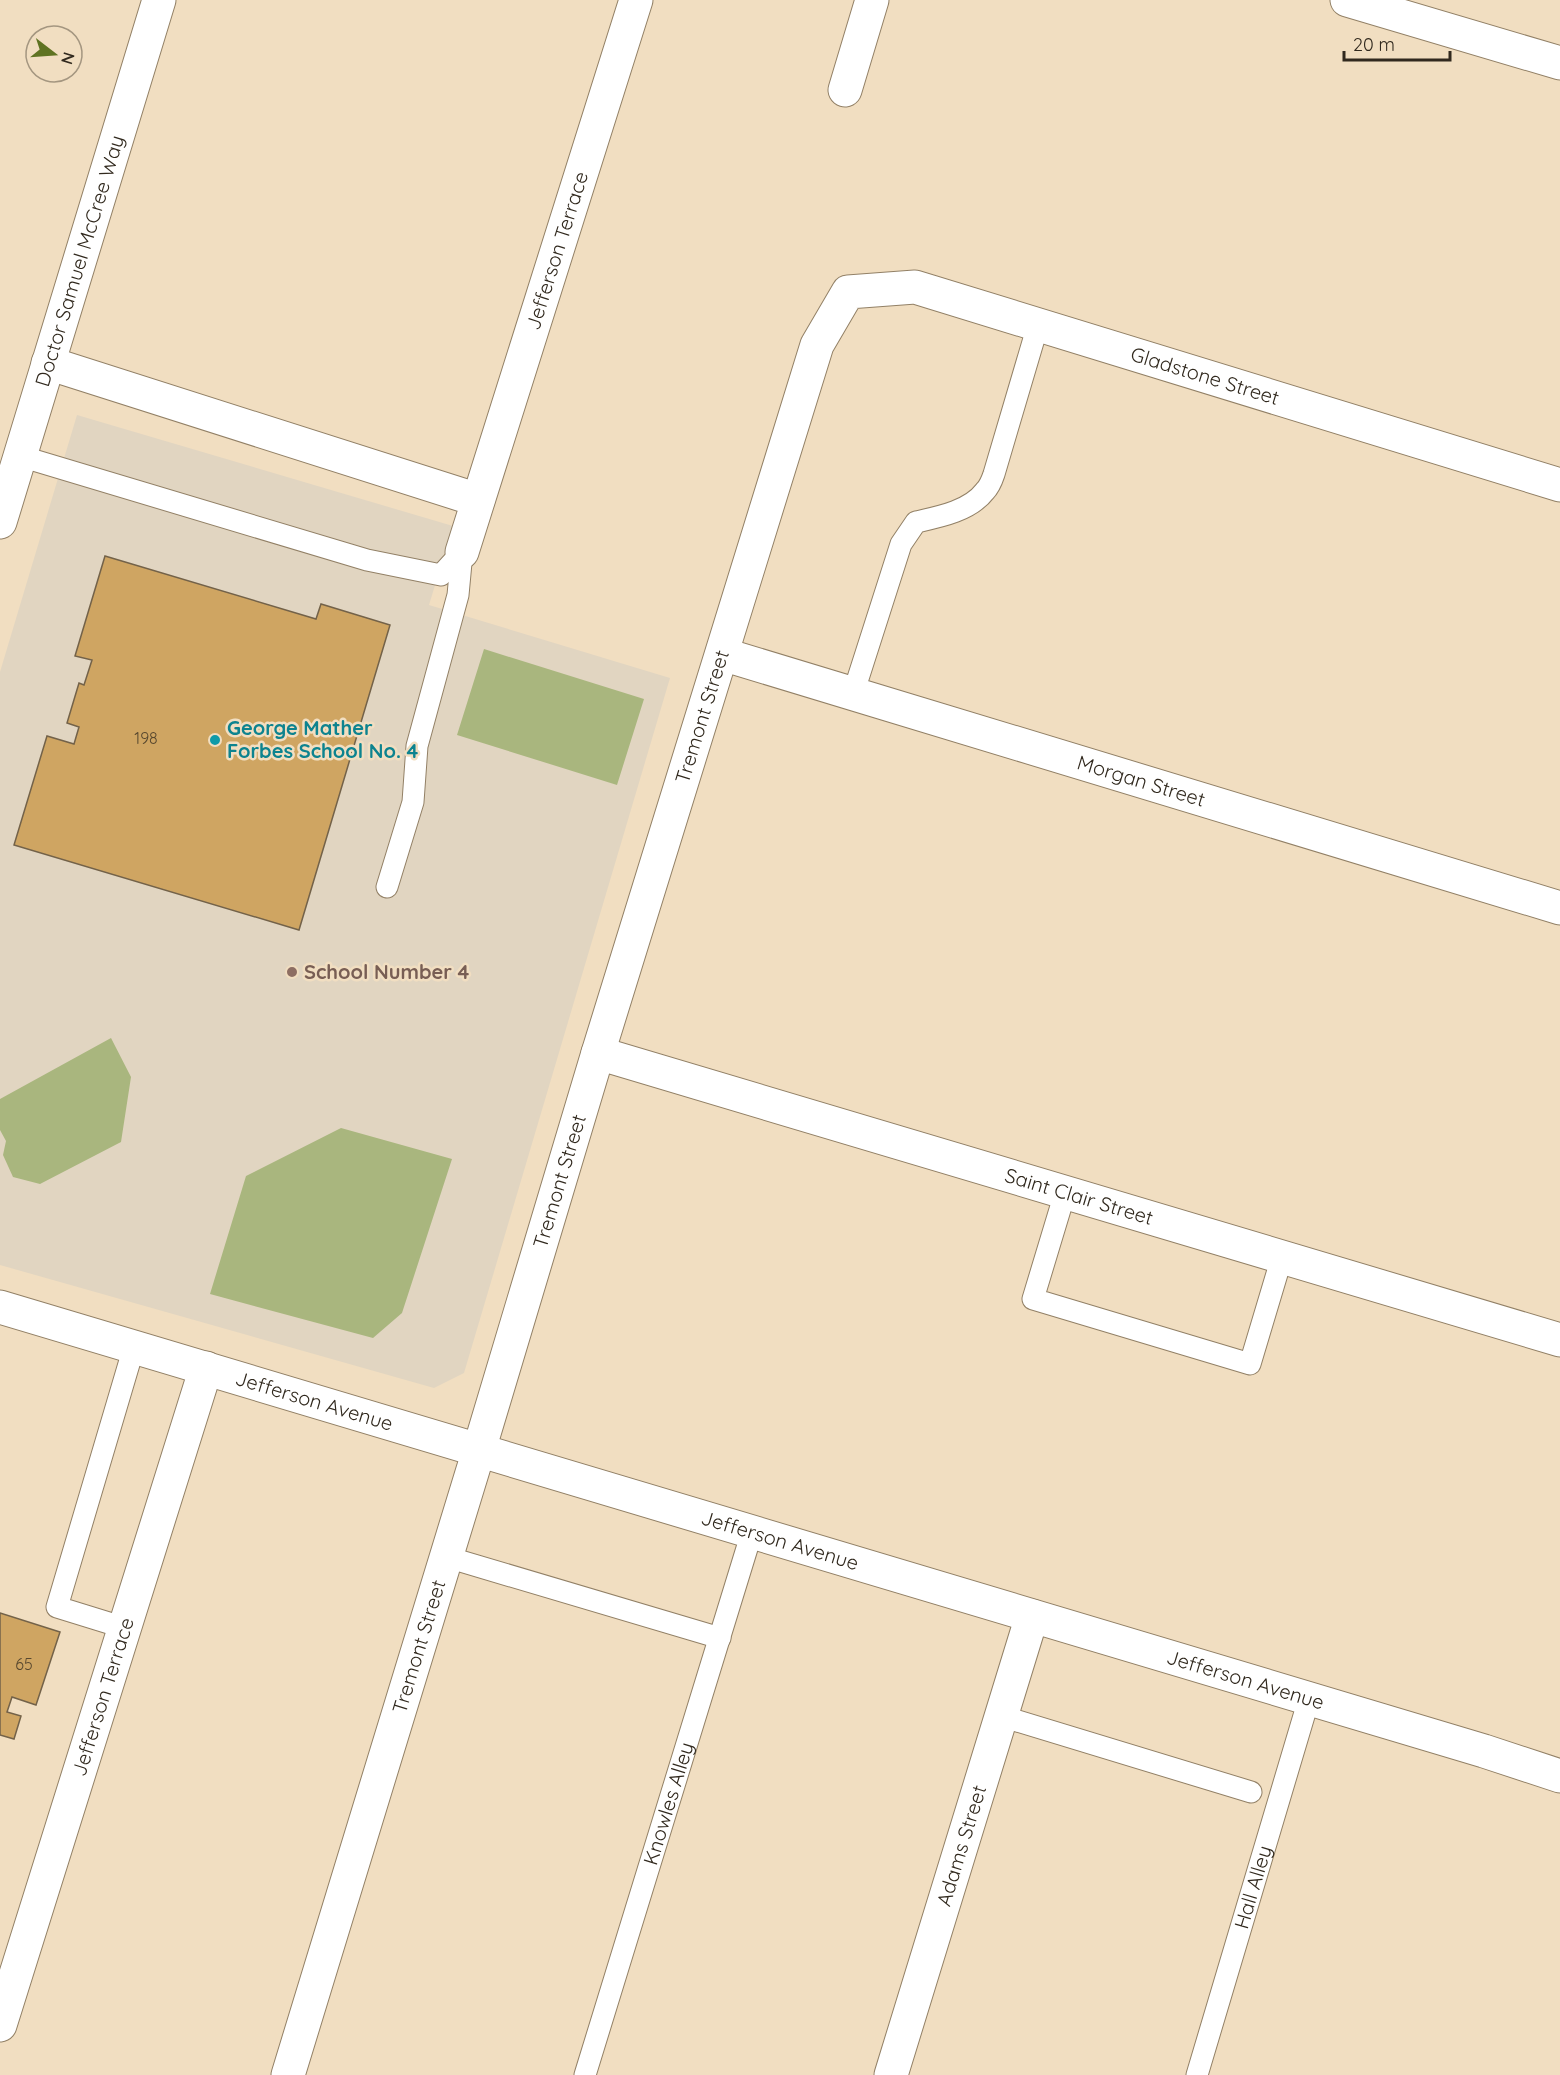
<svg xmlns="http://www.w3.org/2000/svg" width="1560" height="2075" viewBox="0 0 1560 2075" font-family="Quicksand,sans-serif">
<rect width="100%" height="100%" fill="#f1dec1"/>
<path fill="#e1d5c1" d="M77 415 453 526 429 605 670 678 464 1373 434 1388 0 1265V672Z"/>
<path fill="#a9b67e" d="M484 649 644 699 617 785 457 735Z
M111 1038 131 1077 121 1142 40 1184 13 1177 3 1155 6 1141 0 1130V1099Z
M341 1128 452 1159 402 1313 373 1338 210 1294 246 1176Z"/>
<path fill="#cfa562" stroke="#736249" stroke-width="1.5" d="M105 556 316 619 321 604 390 625 299 930 14 845 47 736 74 744 79 727 67 723 79 683 84 685 92 660 75 656Z
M0 1613 60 1632 36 1705 12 1697 7 1712 21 1716 14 1739 0 1735Z"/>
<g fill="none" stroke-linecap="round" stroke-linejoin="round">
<g stroke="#928066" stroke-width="23">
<g id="lane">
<path d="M20 456 367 560 441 575 462 552"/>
<path d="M853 694 901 544 916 522C939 517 970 511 985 491 989 487 992 480 994 474L1038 325"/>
<path d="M387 887 413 802 417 746 458 595 462 552"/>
<path d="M1065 1193 1033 1299 1250 1364 1282 1257"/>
<path d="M447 1557 720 1638"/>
<path d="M125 1628 57 1607 134 1347"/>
<path d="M1001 1716 1251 1792"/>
<path id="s1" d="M585 2075 752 1532"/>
<path id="s2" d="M1197 2075 1309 1699"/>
</g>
</g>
<g stroke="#928066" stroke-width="35">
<g id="street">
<path d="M1347 0 1560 63"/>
<path d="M845 90 872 0"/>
<path d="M48 363 478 500"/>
<path id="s3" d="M462 552 636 0"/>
<path id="s4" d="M722 654 1560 908"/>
<path id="s5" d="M598 1053 1560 1340"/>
<path id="s6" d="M0 2025 206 1368"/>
<path id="s7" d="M288 2075 479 1450 598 1053 817 345 848 292 915 287 1560 485"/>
<path id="s8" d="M891 2075 1032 1616"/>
</g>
</g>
<g stroke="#928066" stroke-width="35">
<g id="secondary">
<path id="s9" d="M0 522 159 0"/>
<path id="s10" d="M0 1307 1484 1751 1560 1776"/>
</g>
</g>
<use href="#lane" stroke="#fff" stroke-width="21"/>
<use href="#street" stroke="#fff" stroke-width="33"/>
<use href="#secondary" stroke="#fff" stroke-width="33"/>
</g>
<circle fill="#0f9aa8" stroke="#f1dec1" stroke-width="2" cx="215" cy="740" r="6"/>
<circle fill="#8d6e63" stroke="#f1dec1" stroke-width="2" cx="292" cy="972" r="6"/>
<g text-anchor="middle" stroke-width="5" stroke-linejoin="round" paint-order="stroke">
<g font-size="16" fill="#58482f">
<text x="146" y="744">198</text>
<text x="24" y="1670">65</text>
</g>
<g font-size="20" fill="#31291e" stroke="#f1dec1">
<text dy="7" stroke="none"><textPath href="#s3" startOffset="316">Jefferson Terrace</textPath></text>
<text dy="7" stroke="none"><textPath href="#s9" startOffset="273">Doctor Samuel McCree Way</textPath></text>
<text dy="7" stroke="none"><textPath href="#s7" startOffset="2241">Gladstone Street</textPath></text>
<text dy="7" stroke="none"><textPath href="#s7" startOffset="1420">Tremont Street</textPath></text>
<text dy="7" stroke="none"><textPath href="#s4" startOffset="438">Morgan Street</textPath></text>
<text dy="7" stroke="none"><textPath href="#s7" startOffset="934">Tremont Street</textPath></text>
<text dy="7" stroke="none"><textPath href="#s5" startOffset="502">Saint Clair Street</textPath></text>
<text dy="7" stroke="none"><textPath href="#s10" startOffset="328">Jefferson Avenue</textPath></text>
<text dy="7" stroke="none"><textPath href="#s10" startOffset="814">Jefferson Avenue</textPath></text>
<text dy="7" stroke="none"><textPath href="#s7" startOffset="448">Tremont Street</textPath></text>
<text dy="7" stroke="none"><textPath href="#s10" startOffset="1300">Jefferson Avenue</textPath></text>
<text dy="7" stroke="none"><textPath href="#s6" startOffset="344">Jefferson Terrace</textPath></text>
<text dy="7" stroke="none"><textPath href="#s1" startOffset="284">Knowles Alley</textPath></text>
<text dy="7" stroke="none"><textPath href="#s8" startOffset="240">Adams Street</textPath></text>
<text dy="7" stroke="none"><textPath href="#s2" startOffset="196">Hall Alley</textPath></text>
</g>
<g font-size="20" font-weight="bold" fill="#0d838f" stroke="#f1dec1" text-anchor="start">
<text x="227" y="735">George Mather<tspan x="227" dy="23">Forbes School No. 4</tspan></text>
</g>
<g font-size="20" font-weight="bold" fill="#785e54" stroke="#f1dec1" text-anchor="start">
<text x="304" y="979">School Number 4</text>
</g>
</g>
<g transform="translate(54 54) rotate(107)"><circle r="28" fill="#f1dec1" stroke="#a49680" stroke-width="1.5"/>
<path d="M0-4.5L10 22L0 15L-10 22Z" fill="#5f7322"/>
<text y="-9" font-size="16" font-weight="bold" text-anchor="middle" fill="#31291e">N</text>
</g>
<path d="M1344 51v9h106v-9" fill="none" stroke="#31291e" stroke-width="3"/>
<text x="1353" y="51" font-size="18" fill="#31291e" stroke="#f1dec1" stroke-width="4.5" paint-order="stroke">20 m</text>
</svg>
